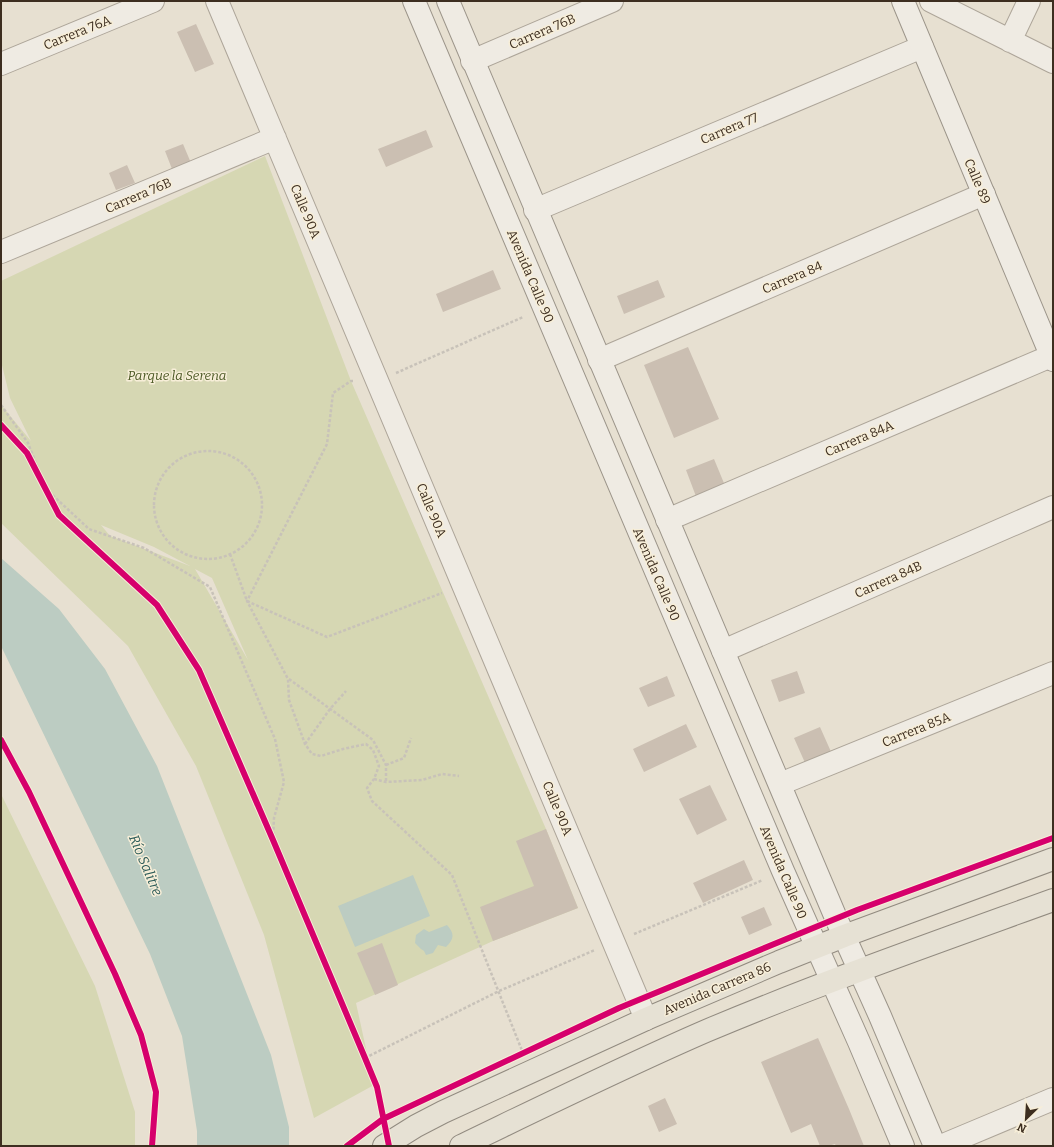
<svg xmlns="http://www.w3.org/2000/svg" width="1054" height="1147" viewBox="0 0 1054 1147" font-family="Bitter,serif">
<rect width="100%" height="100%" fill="#e7e0d1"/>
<path fill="#d6d7b3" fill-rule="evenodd" d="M265 156 351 381 546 829 578 908 493 941 356 1003 374 1085 314 1118 264 935 196 766 128 646 1 523V405L31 441 10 398 1 361V281ZM101 525 154 547 190 566 110 536ZM195 569 212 578 248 660Z
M1 794 95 986 135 1112V1146H1Z"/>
<path fill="#bcccc2" d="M1 558 59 609 105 669 157 766 271 1055 289 1127V1146H197V1131L182 1036 150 954 1 646Z
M413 875 430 916 355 947 338 906Z
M447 925C455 934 454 939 446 947L438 945 433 953 426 955 424 951 421 949 415 943 416 935 424 929 429 932Z"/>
<path fill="#cbbfb2" d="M196 24 214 64 195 72 177 32Z
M426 130 433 147 386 167 378 149Z
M183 144 191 163 172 169 165 151Z
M127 165 135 183 116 190 109 173Z
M493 270 501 289 443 312 436 294Z
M658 280 665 297 624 314 617 296Z
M688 347 719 419 674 438 644 365Z
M714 459 726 488 697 499 686 470Z
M797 671 805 693 779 702 771 680Z
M667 676 675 696 648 707 639 688Z
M686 724 697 747 644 772 633 749Z
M820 727 832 754 806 765 794 738Z
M710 785 727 820 697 835 679 799Z
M546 829 578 908 493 941 480 907 534 886 516 841Z
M744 860 753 880 703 903 693 883Z
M764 907 772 925 749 935 741 917Z
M382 943 398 985 375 995 357 953Z
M818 1038 849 1109 864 1146H836L835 1144 828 1146H820L811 1124 791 1133 761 1062Z
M665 1098 677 1124 659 1132 648 1106Z"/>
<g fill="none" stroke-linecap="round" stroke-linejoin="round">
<g stroke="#ada599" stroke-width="24">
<path id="street" d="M217 1 646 1019
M931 1 1053 62
M1010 41 1029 1
M472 61 612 1
M1 64 153 1
M535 210 922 47
M1 252 275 138
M599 360 984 194
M667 520 1051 356
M723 651 1053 507
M780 784 1053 673
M941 1146 1053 1099"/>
</g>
<g stroke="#9c958a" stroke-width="24">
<path id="secondary" d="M414 1 783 871 859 1042 903 1146
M448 1 836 918 880 1016 935 1146
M903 1 1053 360"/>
</g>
<g stroke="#928b80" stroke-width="24">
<path id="primary" d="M384 1146 416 1126 443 1112 646 1019 779 962 844 936 1053 859
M461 1146C542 1107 623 1067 706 1031 820 983 937 942 1053 900"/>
</g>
<path stroke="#c8c2b9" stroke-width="2.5" stroke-dasharray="3 2" stroke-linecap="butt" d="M396 373 523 317
M353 381H351L333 393 327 444 247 601 288 679 289 700 305 744 312 754 321 756 343 749 366 744 373 750 379 766 374 779 367 788 372 801 452 875 523 1053
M1 405 28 443 46 489 89 529 144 548 210 587 275 739 284 782 274 818 273 840
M154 505a54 54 0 1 1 108 0a54 54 0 1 1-108 0Z
M230 554 247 601 327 637 442 593
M289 679 373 740 386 765V782
M1 740 29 792 115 974 141 1035 156 1092 152 1146
M305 744 330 709 346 691
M386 765 404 758 411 738
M374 779 386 782 422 780 442 774 459 776
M634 934 763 880
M365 1058 499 991 595 950"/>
<use href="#street" stroke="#efebe3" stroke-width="22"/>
<use href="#secondary" stroke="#efebe3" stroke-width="22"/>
<use href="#primary" stroke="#e6e1d4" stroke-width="22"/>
<g stroke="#f7eed8" stroke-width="8">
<path id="cycleway" d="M1 425 27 453 59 515 157 605 199 670 273 840 365 1058 377 1087 389 1146
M1 740 29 792 115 974 141 1035 156 1092 152 1146
M347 1146 383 1119 619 1008 857 910 1053 838"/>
</g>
<use href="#cycleway" stroke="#d6006c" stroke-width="6"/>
</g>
<g text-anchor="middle" stroke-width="3" stroke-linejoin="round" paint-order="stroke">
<g font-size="13" fill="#3d2e20" stroke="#f7eed8">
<text transform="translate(542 31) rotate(-23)" y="5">Carrera 76B</text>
<text transform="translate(77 32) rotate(-22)" y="5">Carrera 76A</text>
<text transform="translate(729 128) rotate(-23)" y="5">Carrera 77</text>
<text transform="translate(978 181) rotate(67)" y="5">Calle 89</text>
<text transform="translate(138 195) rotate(-23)" y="5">Carrera 76B</text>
<text transform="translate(306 211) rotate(67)" y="5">Calle 90A</text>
<text transform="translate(531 276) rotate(67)" y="5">Avenida Calle 90</text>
<text transform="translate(792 277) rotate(-23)" y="5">Carrera 84</text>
<text transform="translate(859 438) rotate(-23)" y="5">Carrera 84A</text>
<text transform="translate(432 510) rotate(67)" y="5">Calle 90A</text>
<text transform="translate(657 574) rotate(67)" y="5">Avenida Calle 90</text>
<text transform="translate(888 579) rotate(-24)" y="5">Carrera 84B</text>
<text transform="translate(916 729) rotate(-22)" y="5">Carrera 85A</text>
<text transform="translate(558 808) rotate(67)" y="5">Calle 90A</text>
<text transform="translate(784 872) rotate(67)" y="5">Avenida Calle 90</text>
<text transform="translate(717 988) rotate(-23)" y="5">Avenida Carrera 86</text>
</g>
<g font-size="13" font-style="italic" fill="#4d5a26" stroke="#f7eed8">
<text x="177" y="380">Parque la Serena</text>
</g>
<g font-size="14" font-style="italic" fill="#2f5d5a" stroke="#f7eed8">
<text transform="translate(146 865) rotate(67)" y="5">Río Salitre</text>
</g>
</g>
<rect width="1054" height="1147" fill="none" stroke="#3d2e20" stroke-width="4"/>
<g transform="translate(1026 1119) rotate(205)" stroke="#f7eed8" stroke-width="3" paint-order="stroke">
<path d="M0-3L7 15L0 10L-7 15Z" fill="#3d2e20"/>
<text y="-6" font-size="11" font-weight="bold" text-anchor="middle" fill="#3d2e20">N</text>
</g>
</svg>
